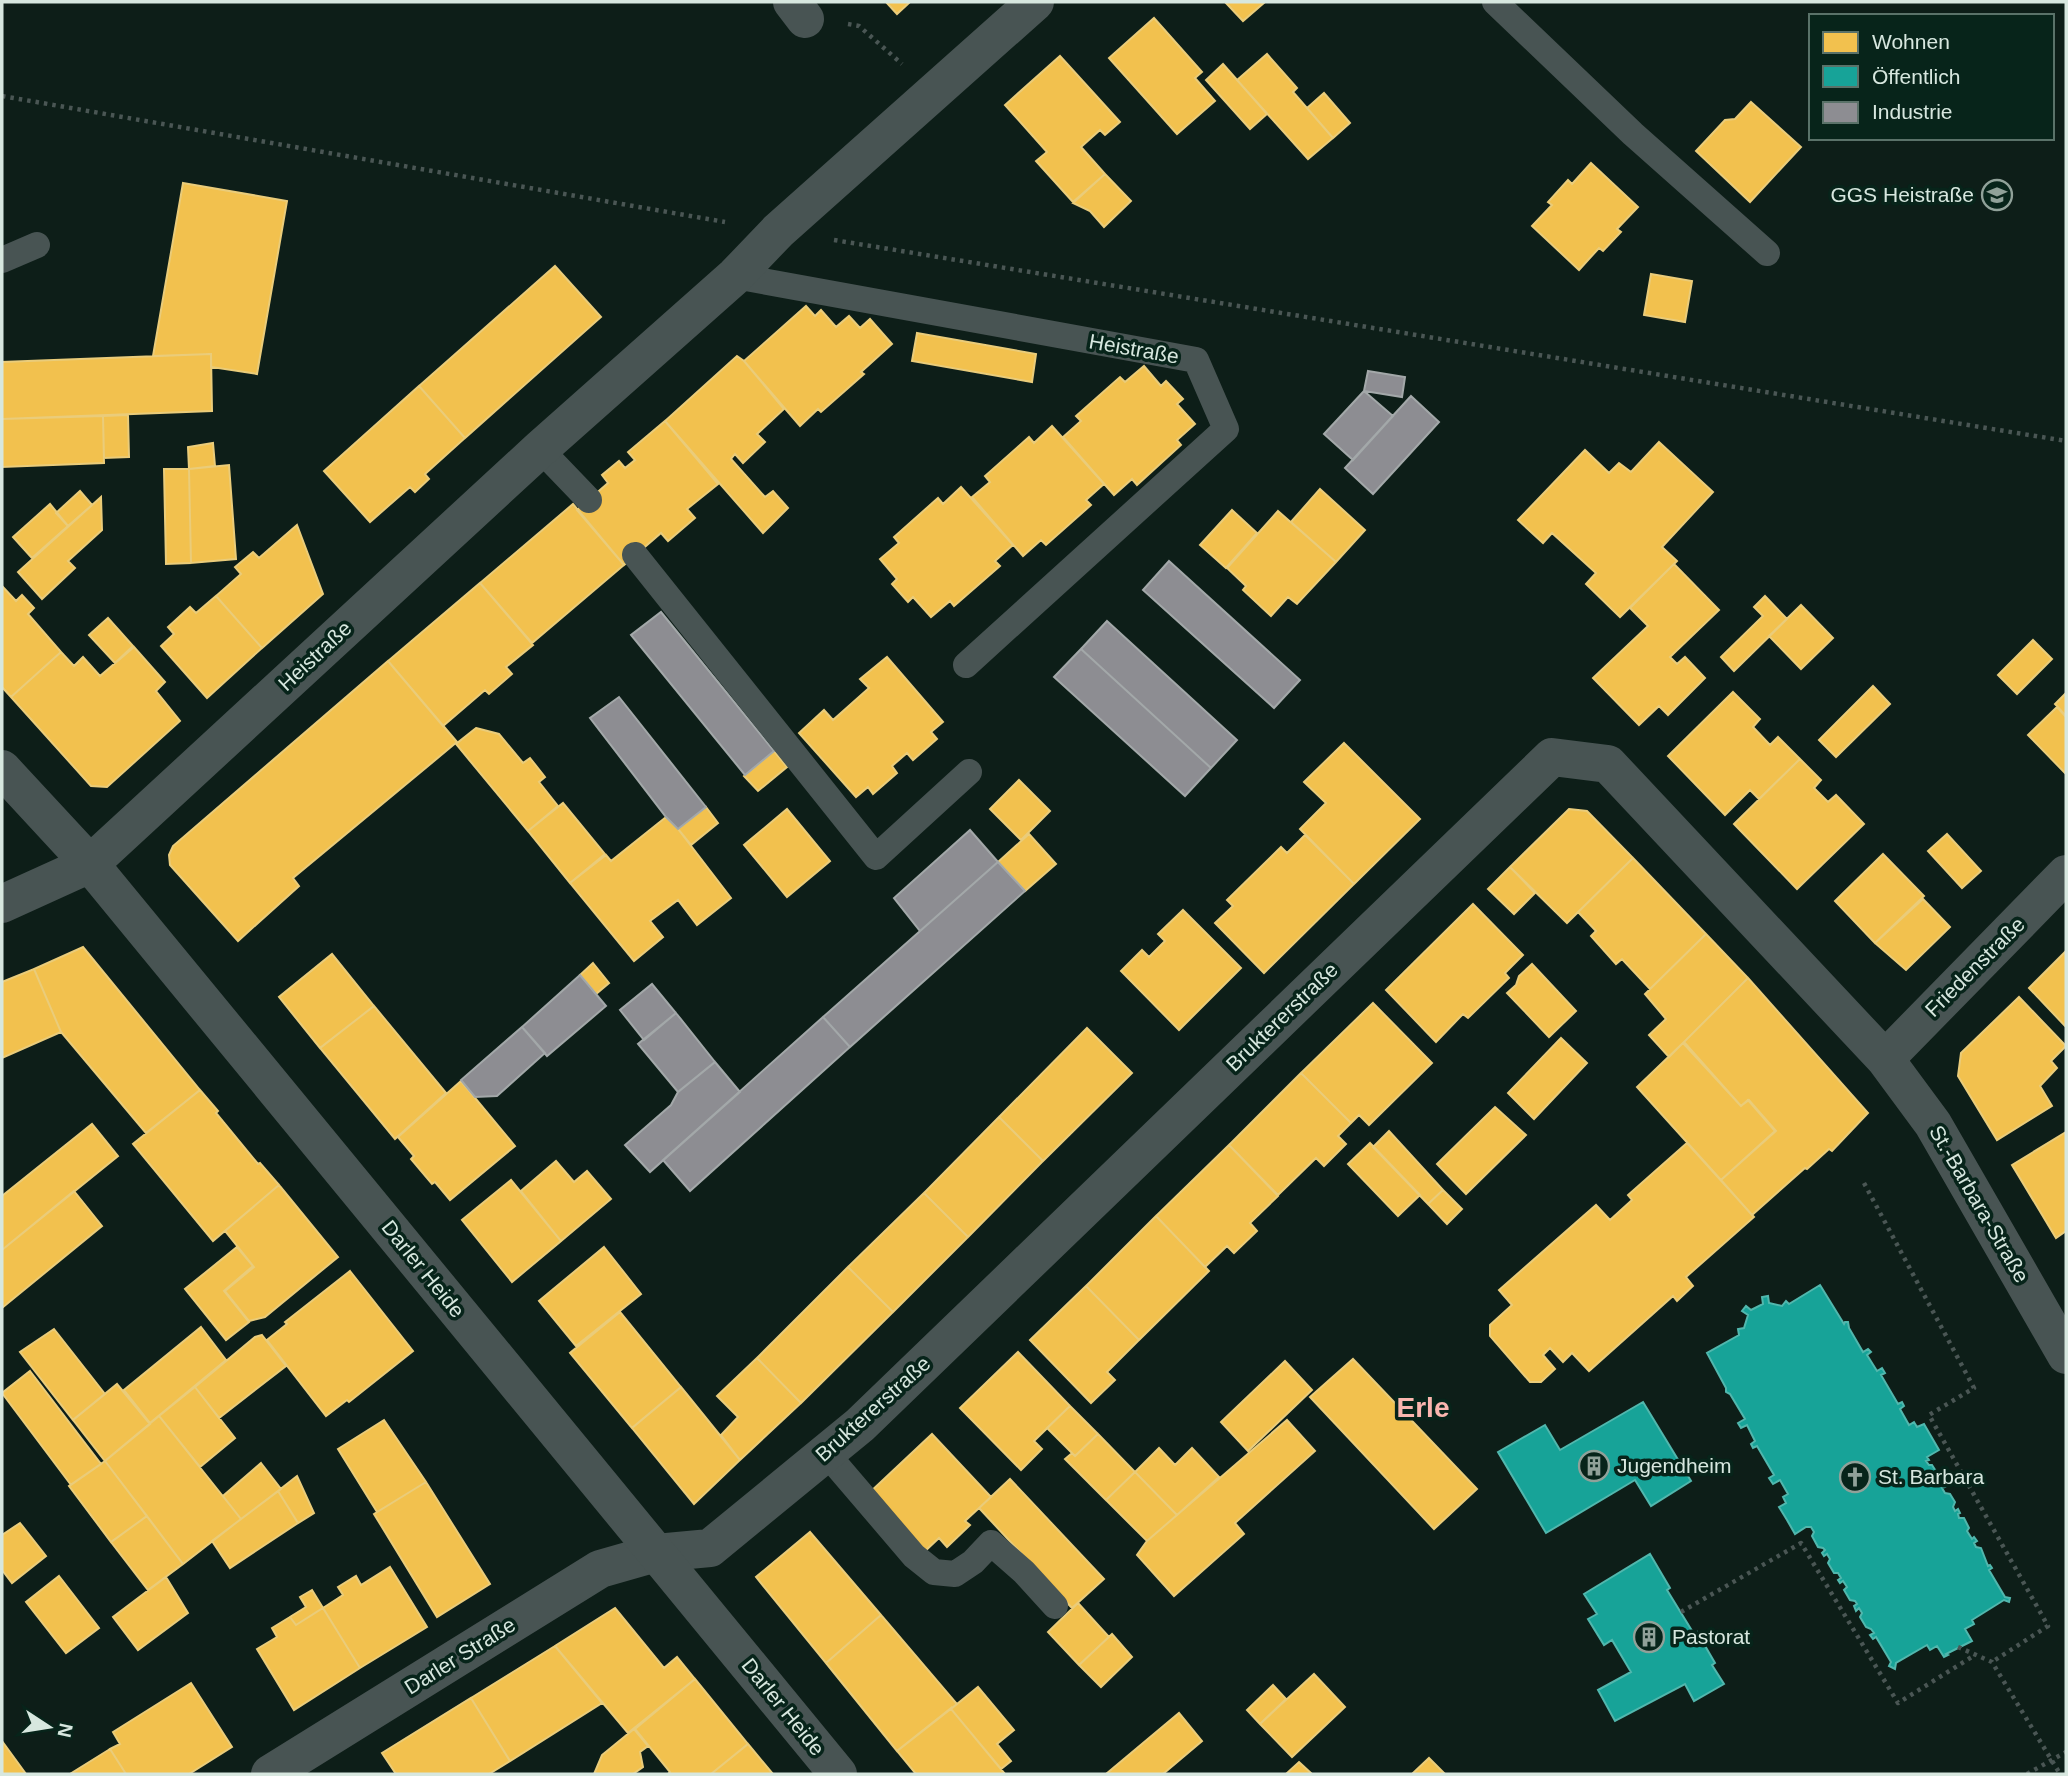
<svg xmlns="http://www.w3.org/2000/svg" width="2068" height="1776" viewBox="0 0 2068 1776" font-family="Helvetica,sans-serif">
<rect width="100%" height="100%" fill="#0d1e18"/>
<path fill="#f2c14e" stroke="#eacc7a" stroke-width="2" d="M886 2H910L897 14Z
M1225 2H1265L1243 21Z
M1154 18 1202 72 1195 78 1215 101 1177 134 1109 58Z
M1267 54 1297 88 1293 92 1333 138 1308 159 1237 80Z
M1060 56 1120 122 1105 135 1100 130 1081 147 1105 174 1073 202 1036 161 1047 152 1005 105Z
M1223 64 1267 114 1250 129 1206 80Z
M1324 93 1350 123 1333 138 1307 108Z
M1751 102 1801 147 1750 202 1696 151 1725 120 1735 119Z
M1591 163 1638 207 1617 229 1621 232 1603 251 1599 248 1579 270 1532 226 1552 205 1548 202 1568 180 1572 184Z
M1105 174 1131 201 1104 227 1090 211 1073 203Z
M183 183 287 201 257 374 211 367V354L153 356Z
M555 266 601 317 465 438 419 386Z
M1651 274 1692 281 1685 322 1644 315Z
M806 306 815 316 821 310 836 327 849 316 860 328 870 319 892 344 861 372 864 374 821 412 818 409 800 426 744 361Z
M917 333 1036 354 1032 382 912 361Z
M211 354 212 411 2 419V362Z
M737 356 744 361 784 409 757 434 765 442 743 463 735 454 731 459 765 497 773 491 788 508 763 533 665 421Z
M1144 366 1161 386 1166 381 1183 399 1177 404 1195 424 1177 440 1181 445 1137 485 1132 479 1114 495 1063 437 1081 421 1076 416 1120 377 1125 382Z
M419 386 465 438 425 474 429 479 415 492 410 487 370 522 324 471Z
M128 415 129 457 104 458 103 416Z
M103 416 104 463 2 467V419Z
M665 421 718 484 687 509 695 518 668 541 661 533 624 565 577 510 608 483 602 475 619 461 625 468 635 460 628 452Z
M1052 426 1104 484 1086 500 1091 505 1046 545 1041 540 1023 556 972 497 990 482 985 476 1029 437 1034 443Z
M1659 442 1713 492 1662 547 1677 561 1674 564 1620 617 1586 584 1596 573 1552 533 1543 543 1518 520 1585 450 1609 473 1619 463 1631 472Z
M213 443 215 466 189 469 188 447Z
M229 465 236 559 191 563 189 469Z
M164 469H189L191 563 166 564Z
M961 487 1013 545 995 561 1000 566 954 606 950 601 931 617 913 597 908 602 892 584 897 579 880 559 899 543 894 537 938 498 943 504Z
M1320 489 1365 530 1336 562 1291 522Z
M80 491 92 505 68 526 56 513Z
M101 497 102 530 68 561 75 568 42 599 18 572Z
M50 504 68 526 32 558 13 537Z
M573 504 624 565 532 643 480 583Z
M1232 510 1257 533 1226 568 1200 545Z
M1278 511 1336 562 1297 604 1288 597 1271 616 1243 590 1246 586 1227 568Z
M297 525 323 594 262 648 216 596 241 574 235 567 253 552 259 558Z
M1674 564 1719 610 1670 657 1677 664 1685 657 1705 678 1668 715 1659 706 1639 725 1593 678 1648 626 1630 608Z
M480 583 533 645 506 667 512 674 489 694 485 690 443 726 388 661Z
M2 586 16 601 22 595 34 608 28 614 61 652 11 697 2 687Z
M216 596 262 648 207 698 161 646 174 634 168 627 190 607 196 613Z
M1765 596 1787 619 1734 671 1721 657 1763 616 1754 607Z
M1801 605 1833 638 1801 669 1769 636Z
M108 618 133 646 115 663 89 635Z
M2033 640 2052 659 2017 694 1998 675Z
M134 647 165 682 156 691 180 721 107 787 91 786 11 697 61 652 74 666 83 657 100 676Z
M887 657 943 722 931 732 937 739 913 760 907 753 892 766 897 773 873 794 868 787 856 797 799 733 824 710 833 720 869 688 860 679Z
M388 661 457 742 293 878 299 886 238 941 170 865 169 855 173 846Z
M1873 686 1890 704 1836 757 1819 740Z
M1733 692 1760 719 1753 727 1770 745 1778 737 1800 759 1759 799 1750 790 1725 815 1668 756Z
M2066 693V716L2055 704Z
M2057 707 2066 717V774L2028 735Z
M476 728 499 734 523 763 530 758 545 777 539 782 558 806 528 831 456 744Z
M1344 743 1420 819 1354 884 1300 829 1326 803 1304 782Z
M774 751 787 767 758 791 744 776Z
M1800 759 1821 780 1814 788 1828 802 1836 795 1864 824 1797 889 1734 824Z
M1019 780 1050 811 1021 840 990 809Z
M563 803 605 854 570 883 528 831Z
M706 807 718 823 691 845 678 829Z
M787 809 830 861 787 897 744 845Z
M1569 809 1587 811 1633 858 1567 923 1510 867Z
M666 817 678 829 731 898 697 925 678 900 650 921 663 937 634 961 570 883 606 855 611 861Z
M1029 834 1056 864 1025 891 998 862Z
M1947 834 1981 871 1962 888 1928 851Z
M1305 835 1354 884 1264 973 1215 923 1233 906 1227 900 1281 847 1287 853Z
M1883 854 1924 896 1875 943 1835 901Z
M1633 858 1706 934 1650 989 1622 959 1616 964 1591 936 1596 931 1578 912Z
M1510 867 1535 893 1514 914 1488 889Z
M1923 899 1950 927 1906 970 1875 943Z
M1473 904 1523 955 1505 973 1509 978 1468 1018 1463 1014 1436 1042 1386 990Z
M1183 910 1241 968 1179 1030 1121 971 1142 950 1149 957 1165 941 1158 934Z
M1706 934 1748 978 1669 1057 1649 1035 1666 1019 1645 994Z
M83 947 200 1090 146 1133 61 1032 34 969Z
M2066 951V1027L2029 988Z
M332 954 374 1006 320 1048 279 997Z
M593 963 609 983 596 994 580 975Z
M1532 964 1576 1011 1549 1037 1507 993 1516 985 1519 976Z
M34 969 61 1032 2 1058V982Z
M1748 978 1868 1113 1832 1151 1829 1149 1807 1169 1805 1168 1752 1215 1721 1180 1776 1131 1749 1100 1741 1106 1684 1042Z
M2019 997 2066 1046 2051 1061 2057 1068 2040 1086 2052 1106 1997 1140 1958 1076 1961 1053Z
M1373 1003 1432 1063 1369 1125 1359 1115 1351 1123 1301 1073Z
M374 1006 446 1093 395 1139 320 1048Z
M1087 1028 1132 1073 1043 1161 999 1117Z
M1561 1038 1587 1063 1534 1119 1508 1093Z
M1683 1043 1741 1106 1748 1100 1775 1131 1721 1180 1637 1087Z
M1301 1073 1351 1123 1338 1136 1346 1144 1324 1166 1316 1158 1278 1195 1229 1145Z
M461 1081 515 1146 450 1200 435 1182 432 1184 411 1159 414 1156 398 1137Z
M200 1090 218 1111 216 1113 258 1164 260 1163 279 1185 213 1241 133 1144Z
M1495 1107 1526 1135 1466 1194 1437 1164Z
M999 1117 1043 1161 968 1237 924 1193Z
M92 1124 118 1156 2 1250V1196Z
M1389 1131 1443 1190 1428 1204 1373 1147Z
M2066 1132V1231L2056 1238 2012 1165Z
M1370 1143 1420 1195 1398 1216 1348 1164Z
M1687 1143 1754 1217 1686 1277 1693 1286 1677 1301 1673 1296 1589 1371 1572 1353 1563 1362 1550 1348 1543 1355 1555 1369 1541 1382H1530L1490 1336V1325L1512 1305 1499 1290 1596 1205 1610 1220 1632 1200 1628 1195Z
M1229 1145 1278 1196 1250 1223 1257 1231 1234 1253 1227 1246 1205 1267 1156 1216Z
M556 1161 574 1182 587 1171 611 1199 561 1241 521 1191Z
M511 1180 561 1241 512 1282 462 1220Z
M279 1185 338 1257 265 1317 249 1321 225 1291 254 1267 225 1231Z
M1443 1190 1462 1209 1447 1224 1428 1204Z
M74 1191 102 1226 2 1308V1250Z
M924 1193 968 1237 893 1312 848 1267Z
M1156 1216 1209 1271 1139 1340 1086 1286Z
M237 1247 253 1266 224 1291 249 1322 226 1340 185 1289Z
M604 1247 641 1294 576 1346 539 1301Z
M848 1267 893 1312 801 1403 757 1358Z
M350 1271 413 1351 349 1402 347 1400 326 1416 267 1340 287 1324 285 1322Z
M1086 1286 1139 1340 1107 1372 1115 1380 1091 1403 1030 1340Z
M620 1312 681 1387 632 1428 570 1353Z
M201 1327 226 1360 150 1423 124 1390Z
M54 1329 105 1394 73 1420 20 1352Z
M262 1335 286 1366 219 1418 195 1387 255 1337Z
M1018 1352 1070 1406 1034 1441 1042 1449 1021 1470 960 1408Z
M757 1358 801 1403 740 1460 721 1435 738 1417 717 1396Z
M1353 1359 1477 1489 1434 1529 1310 1397Z
M1285 1361 1312 1390 1248 1451 1221 1422Z
M30 1371 101 1464 71 1485 2 1393Z
M117 1384 150 1424 105 1461 73 1420Z
M195 1387 235 1438 200 1467 159 1416Z
M681 1387 740 1460 694 1504 632 1428Z
M1070 1406 1098 1434 1075 1456 1047 1428Z
M159 1416 241 1519 183 1564 105 1461Z
M384 1420 426 1482 377 1512 338 1449Z
M1287 1420 1315 1451 1235 1523 1244 1534 1174 1596 1137 1555 1147 1541 1177 1515Z
M932 1434 991 1497 965 1521 970 1525 947 1547 939 1538 923 1553 868 1494Z
M1098 1434 1135 1472 1106 1500 1065 1459 1072 1453 1075 1456Z
M1159 1448 1175 1465 1192 1448 1219 1477 1177 1515 1135 1472Z
M105 1461 147 1516 111 1542 69 1486Z
M261 1463 281 1489 241 1519 223 1496Z
M1135 1472 1177 1515 1147 1541 1106 1500Z
M297 1476 314 1513 298 1523 278 1491Z
M1010 1479 1104 1579 1072 1608 979 1508Z
M426 1482 490 1584 437 1617 374 1514Z
M278 1491 298 1523 230 1568 212 1541Z
M147 1516 183 1564 148 1590 111 1542Z
M20 1523 46 1556 12 1583 2 1570V1535Z
M810 1532 881 1615 826 1663 756 1577Z
M390 1567 427 1627 360 1668 323 1608 343 1595 338 1587 356 1576 361 1585Z
M59 1576 99 1628 66 1653 26 1602Z
M166 1577 188 1613 138 1650 113 1617Z
M312 1590 323 1608 296 1625 290 1617 306 1607 300 1597Z
M1078 1603 1109 1637 1079 1665 1048 1632Z
M323 1608 360 1668 294 1710 257 1649 277 1637 272 1628 290 1617 296 1625Z
M615 1608 664 1668 677 1657 695 1679 628 1733 555 1646Z
M881 1615 957 1704 897 1751 826 1663Z
M1112 1634 1132 1657 1101 1687 1079 1665Z
M555 1646 602 1703 510 1761 471 1698Z
M1314 1674 1345 1707 1292 1757 1260 1724Z
M695 1679 748 1744 711 1774H668L670 1772 635 1729Z
M191 1683 232 1747 189 1774H126L110 1749 120 1744 113 1732Z
M1273 1685 1286 1699 1260 1724 1247 1710Z
M978 1687 1014 1730 997 1744 1011 1761 1001 1769 951 1709Z
M471 1698 510 1761 489 1774H396L382 1753Z
M951 1708V1709L1005 1774H916L897 1751Z
M1179 1713 1202 1741 1163 1774H1106Z
M634 1729 648 1746 640 1752 643 1767 633 1774H594L602 1755Z
M2 1741 26 1774H2Z
M748 1744 773 1774H711Z
M110 1749 126 1774H70Z
M1429 1758 1445 1774H1412Z
M1299 1762 1312 1774H1286Z"/>
<path fill="#17a398" stroke="#51b7ad" stroke-width="2" d="M1820 1285 1844 1324 1845 1322H1848L1849 1328 1863 1352 1868 1349 1871 1352 1867 1355 1877 1371 1882 1368 1885 1373 1881 1375 1898 1404 1902 1402 1904 1406 1900 1409 1909 1425 1914 1422 1917 1427 1924 1424 1939 1450 1927 1457 1929 1460 1926 1461 1929 1465H1932L1939 1476 1938 1481 1940 1485 1943 1483 1945 1487 1942 1488 1945 1493 1950 1494 1955 1502 1953 1507 1955 1511 1958 1509 1960 1513 1958 1514 1959 1518H1964L1969 1528 1967 1531 1972 1539 1974 1537 1977 1541 1974 1543 1976 1547 1981 1548 1988 1566 1990 1565 1992 1568 1989 1570 2005 1597 2010 1598 2009 1602 2004 1600 1972 1620 1974 1624 1965 1629 1972 1641 1946 1654 1948 1655 1944 1657 1937 1646 1930 1650 1927 1645 1896 1663 1895 1669 1889 1666 1891 1662 1876 1637 1873 1639 1870 1635 1874 1633 1871 1629 1866 1627 1860 1617 1862 1613 1859 1608 1856 1611 1854 1606 1857 1604 1855 1601 1850 1600 1844 1590 1847 1587 1843 1581 1840 1583 1838 1580 1841 1578 1838 1573H1834L1828 1563 1830 1559 1827 1554 1824 1556 1822 1553 1825 1550 1823 1548 1818 1547 1812 1536 1814 1532 1811 1527H1806L1795 1534 1787 1520 1779 1507 1786 1503 1783 1497 1788 1494 1780 1480 1773 1484 1769 1478 1774 1475 1757 1446 1753 1448 1751 1444 1755 1441 1747 1425 1741 1428 1738 1423 1745 1419 1730 1394 1726 1392V1388L1707 1353 1739 1335 1738 1329 1744 1328 1748 1315 1742 1311 1746 1306 1751 1310 1763 1304 1762 1297 1768 1296 1769 1303 1782 1306 1786 1301 1789 1304Z
M1643 1402 1691 1481 1651 1506 1635 1480 1546 1533 1498 1452 1545 1425 1560 1450Z
M1650 1554 1670 1588 1667 1590 1694 1634 1697 1632 1715 1663 1712 1665 1724 1684 1694 1701 1685 1684 1615 1721 1598 1690 1631 1672 1612 1640 1604 1645 1588 1619 1597 1614 1584 1594Z"/>
<path fill="#8d8d92" stroke="#a3a8a9" stroke-width="2" d="M1368 371 1405 377 1402 397 1364 391Z
M1364 391 1393 416 1353 460 1324 434Z
M1411 396 1439 422 1373 494 1345 468Z
M1169 561 1300 680 1274 708 1143 590Z
M661 612 774 751 745 775 631 635Z
M1107 621 1237 740 1211 768 1081 649Z
M1081 649 1211 768 1185 796 1054 677Z
M619 697 706 807 678 829 666 817 590 718Z
M970 830 998 862 920 931 894 898Z
M998 862 1025 891 850 1047 823 1017Z
M580 975 606 1006 547 1056 522 1027Z
M652 984 676 1013 644 1040 620 1010Z
M676 1013 715 1062 678 1092 638 1044Z
M823 1017 850 1047 690 1191 663 1160Z
M522 1027 545 1053 497 1096 475 1097 461 1080Z
M715 1062 740 1092 650 1172 625 1145 671 1105 678 1092Z"/>
<g fill="none" stroke-linecap="round" stroke-linejoin="round">
<path stroke="#4a5654" stroke-width="4.5" stroke-dasharray="3.5 5" stroke-linecap="butt" d="M848 24 859 26 902 64
M2 96 725 222
M834 240 2066 441
M1864 1183 1974 1388 1929 1415 2048 1626 1992 1662
M1681 1612 1801 1543 1898 1703 1975 1655
M1958 1647 1992 1662 2060 1774
M2027 1774 2066 1752"/>
<path stroke="#485453" stroke-width="26" d="M1495 2 1633 134 1767 253
M2 260 37 245
M735 276 1196 360 1226 429 966 665
M540 449 589 500
M635 555 876 857 969 772
M826 1453 914 1556 934 1572 955 1574 973 1562 991 1543 1024 1572 1055 1606"/>
<path stroke="#485453" stroke-width="38" d="M792 2 805 19
M1885 1059 2066 874
M270 1774 600 1569 656 1553 710 1548 860 1425 1552 757 1608 764 1885 1059 1933 1124 2066 1355"/>
<path stroke="#485453" stroke-width="38" d="M2 769 90 864 838 1774
M2 904 90 864 540 449 735 276 778 231 1035 2"/>
</g>
<defs>
<g id="school-ring" transform="scale(1.575)"><circle r="9.5" fill="#07241a" stroke="#90a199" stroke-width="1.5"/><path d="M0-5L7-2L0 1L-7-2ZM-4 1L0 2.5L4 1V4Q0 6-4 4Z" fill="#90a199"/></g>
<g id="building-ring" transform="scale(1.575)"><circle r="9.5" fill="#07241a" stroke="#90a199" stroke-width="1.5"/><path d="M-4-6H4V6H1V3H-1V6H-4ZM-2.5-4.3h1.7v1.8h-1.7ZM.8-4.3h1.7v1.8H.8ZM-2.5-1h1.7V.8h-1.7ZM.8-1h1.7V.8H.8Z" fill="#90a199"/></g>
<g id="church-ring" transform="scale(1.575)"><circle r="9.5" fill="#07241a" stroke="#90a199" stroke-width="1.5"/><path d="M-1.2-6h2.4v3.5h3.3v2.4h-3.3V6h-2.4V-.1h-3.3v-2.4h3.3Z" fill="#90a199"/></g>
</defs>
<g fill-rule="evenodd">
<use href="#school-ring" x="1997" y="195"/>
<use href="#building-ring" x="1594" y="1466"/>
<use href="#church-ring" x="1855" y="1477"/>
<use href="#building-ring" x="1649" y="1637"/>
</g>
<g text-anchor="middle" stroke-width="7" stroke-linejoin="round" paint-order="stroke">
<g font-size="21" fill="#d7e7df" stroke="#07241a" text-anchor="start">
<text x="1974" y="202" text-anchor="end">GGS Heistraße</text>
<text x="1617" y="1473">Jugendheim</text>
<text x="1878" y="1484">St. Barbara</text>
<text x="1672" y="1644">Pastorat</text>
</g>
<g font-size="21" fill="#d7e7df" stroke="#07241a">
<text transform="translate(1134 349) rotate(10)" y="7">Heistraße</text>
<text transform="translate(315 656) rotate(-43)" y="7">Heistraße</text>
<text transform="translate(1975 967) rotate(-45)" y="7">Friedenstraße</text>
<text transform="translate(1282 1017) rotate(-44)" y="7">Bruktererstraße</text>
<text transform="translate(1979 1204) rotate(60)" y="7">St.-Barbara-Straße</text>
<text transform="translate(423 1269) rotate(51)" y="7">Darler Heide</text>
<text transform="translate(873 1409) rotate(-42)" y="7">Bruktererstraße</text>
<text transform="translate(460 1656) rotate(-32)" y="7">Darler Straße</text>
<text transform="translate(783 1707) rotate(51)" y="7">Darler Heide</text>
</g>
<g font-size="28" font-weight="bold" fill="#fab6af" stroke="#07241a">
<text x="1423" y="1417">Erle</text>
</g>
</g>
<rect width="2068" height="1776" fill="none" stroke="#d7e7df" stroke-width="7"/>
<rect x="1809" y="14" width="245" height="126" fill="#07241a" stroke="#5a7269" stroke-width="2"/>
<rect x="1823" y="32" width="35" height="21" fill="#f2c14e" stroke="#5a7269" stroke-width="2"/>
<text x="1872" y="49" font-size="21" fill="#d7e7df">Wohnen</text>
<rect x="1823" y="66" width="35" height="21" fill="#17a398" stroke="#5a7269" stroke-width="2"/>
<text x="1872" y="84" font-size="21" fill="#d7e7df">Öffentlich</text>
<rect x="1823" y="102" width="35" height="21" fill="#8d8d92" stroke="#5a7269" stroke-width="2"/>
<text x="1872" y="119" font-size="21" fill="#d7e7df">Industrie</text>
<g transform="translate(49 1727) rotate(102)" stroke="#07241a" stroke-width="5" paint-order="stroke">
<path d="M0-5L12 26L0 18L-12 26Z" fill="#d7e7df"/>
<text y="-10" font-size="19" font-weight="bold" text-anchor="middle" fill="#d7e7df">N</text>
</g>
</svg>
